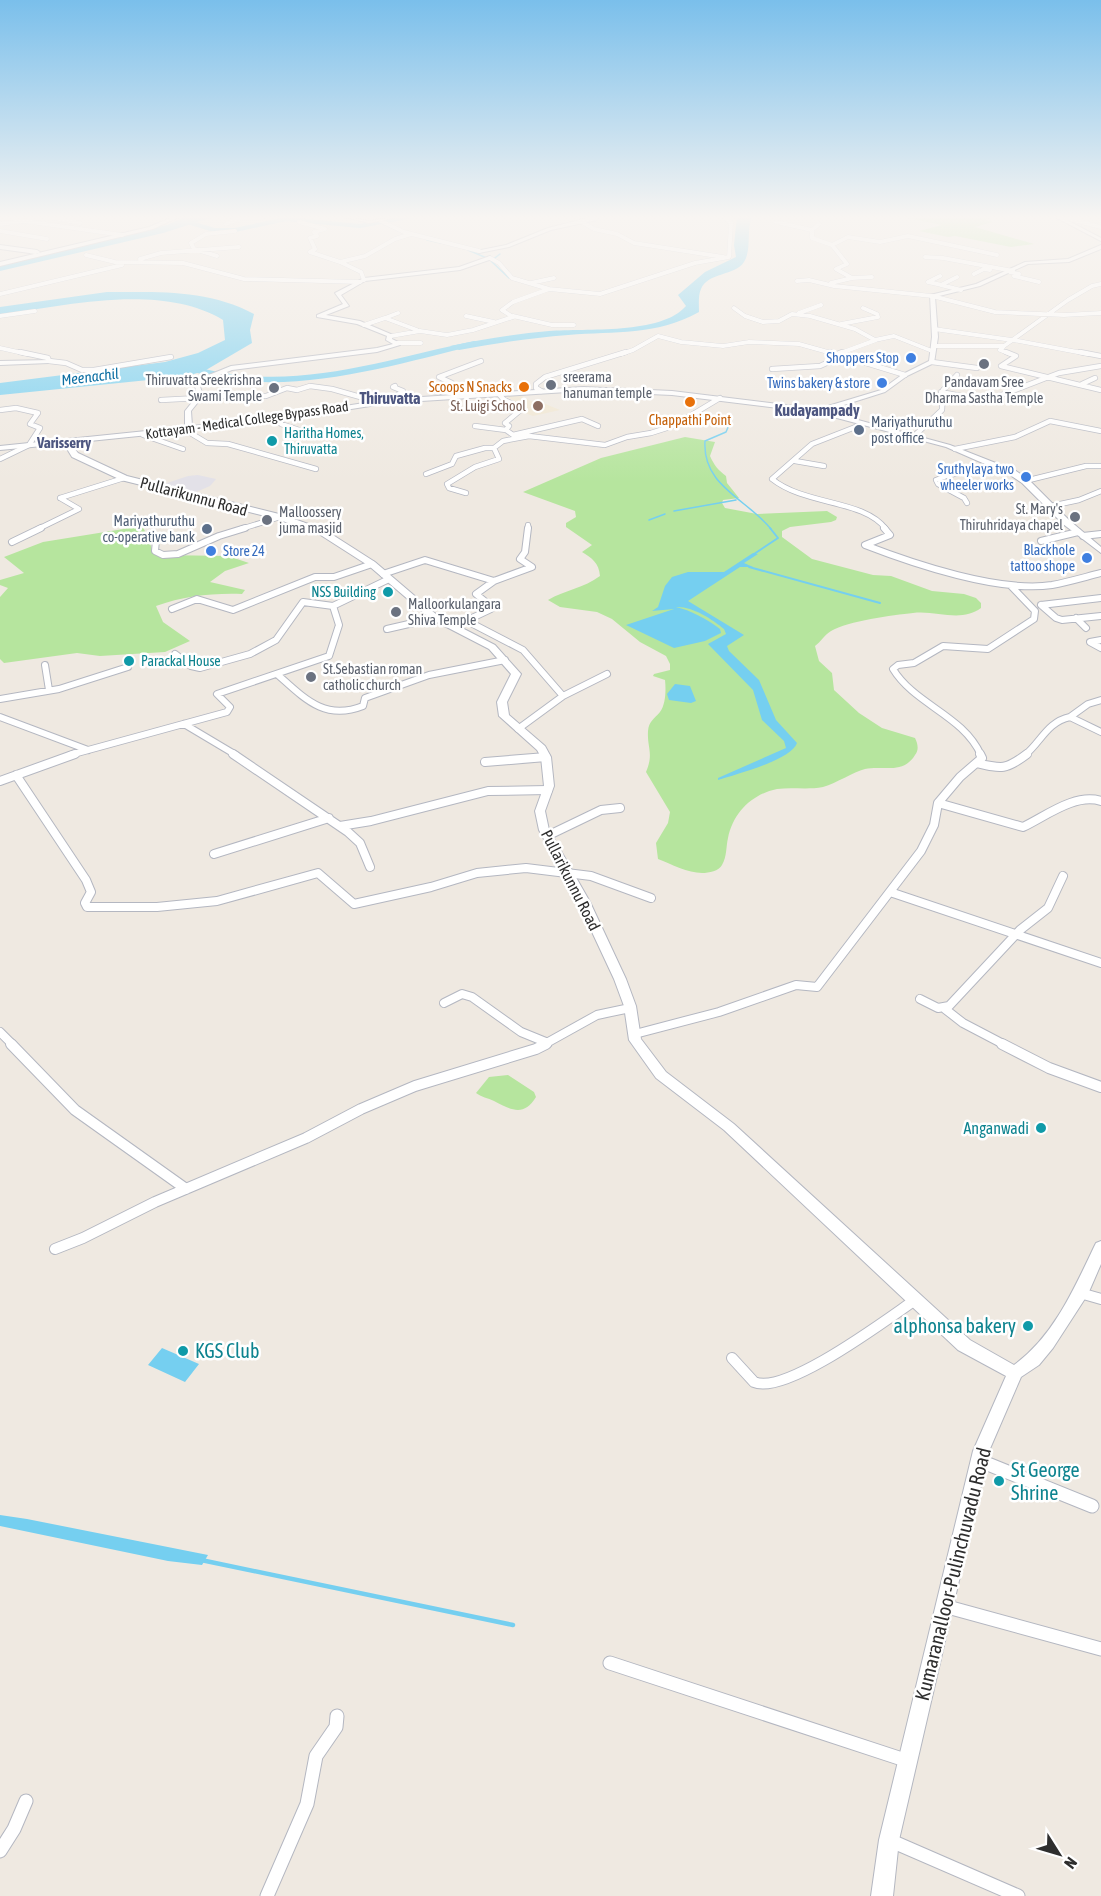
<svg xmlns="http://www.w3.org/2000/svg" width="1101" height="1896" viewBox="0 0 1101 1896" font-family="'Asap Condensed',sans-serif">
<rect width="100%" height="100%" fill="#efe9e1"/>
<path fill="#e3e1e8" d="M198 475 216 479 210 486 194 493 164 484 188 476Z"/>
<path fill="#f0e6d1" d="M517 394 537 404 543 403 560 410 533 416 525 413 528 409 506 396Z"/>
<path fill="#b6e59e" d="M898 216H998L985 220 993 222 975 227 1034 244 1011 247 955 236 948 237 919 231 942 225Z
M685 437 715 442 710 456C714 465 718 470 726 476L727 483 739 498 723 500 722 503 725 508 757 514 827 511 837 517 836 520 831 522 790 527 782 531V537L812 559 873 575 891 576 932 591 964 594 976 598 981 603V608C961 623 936 610 913 613 893 615 848 621 831 631 824 635 821 642 815 646L819 661 832 673 834 690 859 713 882 728 915 738C918 744 919 750 915 755 903 775 883 765 865 769 853 772 837 783 823 787 808 790 792 787 777 789 752 794 733 813 728 838 726 846 727 857 722 865 719 871 709 873 702 873 688 873 671 864 658 859L656 843 668 823 670 812 646 772C654 753 647 748 648 731 649 721 654 719 660 712 666 704 666 689 665 680L653 676 654 674 670 670V664L666 656 640 642 612 619 597 612 560 607 548 600C565 590 584 588 600 576 599 563 592 558 582 552L592 545 566 527V523L576 517 575 511 523 492 601 458Z
M142 526 149 538 152 551 161 555 228 556 249 563 225 571 210 582 245 590 242 594C212 593 184 596 156 606L163 622 190 641 165 652 100 656 77 653 4 663 0 659V597L8 588 0 585V580L24 573 4 557 43 542Z
M508 1075 534 1092 536 1097C524 1117 511 1110 494 1101 488 1098 481 1097 476 1093L489 1077Z"/>
<path fill="#75cff0" d="M187 216H211L210 218 163 233 0 271V265L167 225Z
M737 216H752C746 230 752 249 744 262 735 276 708 272 701 289 698 295 699 306 699 312 655 336 616 331 568 335 531 338 495 343 459 350L450 346C483 339 516 334 549 331 586 328 661 335 686 306L678 295 705 272 736 257 734 245Z
M107 292C158 292 208 289 254 314L250 330 252 343 206 370 188 376 0 395V383L165 362 198 353 225 340 223 320C162 283 67 305 0 315V307Z
M753 553 758 554 744 563 753 567H740L688 601 744 635 727 646 729 651 759 680 776 720 797 743C791 760 737 774 718 780V778L786 748 784 741 762 720 753 690 708 644 726 634 724 629C712 619 692 606 676 607 690 610 707 619 720 629L721 633 705 641 674 648 626 625 674 609 652 611 658 607 665 586 672 577 688 572H724Z
M675 684 690 686 696 701 691 703 669 700 667 694Z
M162 1348 199 1364 185 1382 148 1365Z
M0 1515 27 1519 208 1555 202 1565 168 1561 0 1526Z"/>
<g fill="none" stroke-linecap="round" stroke-linejoin="round">
<path stroke="#75cff0" stroke-width="1.5" d="M381 223 399 231
M427 240 441 243
M468 250 489 259
M500 254 491 261 509 278
M729 425 726 432 705 441C702 486 747 499 771 529
M674 511 736 500
M649 520 665 514"/>
<path stroke="#75cff0" stroke-width="2" d="M754 554 778 538 770 528
M749 567 880 603"/>
<path stroke="#75cff0" stroke-width="4.5" d="M201 1560 513 1625"/>
<path stroke="#75cff0" stroke-width="4" d="M188 222 214 230H235L286 219 360 226 413 216"/>
<path fill="#75cff0" fill-rule="evenodd" d="M474 341H477V345C389 366 292 397 202 374 193 372 183 371 176 366L180 363C204 369 227 375 252 376 327 381 402 356 474 341Z"/>
<g stroke="#b4b7c1" stroke-width="4.5">
<path id="street-far5" d="M43 216 80 223
M1058 216 1101 227
M242 218H262
M381 221 404 232 479 251
M299 222 325 229 314 232 317 236 310 238 315 249 310 252 340 262
M582 222 594 229 617 234 634 243 723 257
M776 222 812 230 819 224
M0 224 24 221 122 235
M226 224 242 218 230 216
M812 230V238L832 245 847 264 836 269 852 278
M0 231 47 239
M832 245 848 237 880 242 908 236 997 255
M86 255 115 262 183 263 244 279 360 282
M217 256 194 249 191 243 206 234 235 231
M925 257 943 258 1013 271
M140 259 161 253 239 247
M1010 272 1019 274 1014 276 1039 282
M974 274 984 269 990 270
M940 276 928 282 942 285
M957 277 941 285 961 290
M364 280 361 272 340 262 365 256 395 239 411 234
M797 281 809 280 834 286 932 296 995 312 1064 315 1101 313
M531 283 554 278
M831 283 852 278 872 277
M549 289 600 294 695 263 729 257 731 223 723 216
M0 294 122 265
M734 308 745 316 763 322 779 321 792 314 810 316 855 329 875 340 894 336 932 351
M398 313 385 318 417 330
M799 313 821 305
M0 316 35 311
M466 316 494 322
M513 316 552 325H574
M841 324 878 317 877 314 863 308
M364 325 385 318
M934 329 1012 340
M391 336 420 331 447 335 473 330 513 317 502 310 513 302 549 289 512 278 499 263 490 258
M1013 340 1088 354
M397 343H421
M934 346H1004L1068 300 1092 286 1101 284
M1004 346 1000 350 1010 354
M0 348 27 354
M621 354 633 350 658 336 681 342 723 346 749 342 799 344 835 354
M838 354 876 340"/>
</g>
<g stroke="#b4b7c1" stroke-width="6">
<path id="street-far4" d="M20 352 48 358 49 361 66 363 82 370H94L171 357
M830 352 905 375
M1006 352 1016 356 1001 366 1101 390
M1080 352 1101 356
M837 354 842 352
M932 362 977 368
M772 369 820 366 842 356
M1082 384 1095 378
M541 391 536 388V384L545 377 626 352
M941 392 986 401 1059 373 1101 366
M499 394 504 400 523 408 505 423 509 426 506 430 513 435 582 419 598 426
M471 395 433 391 452 383 439 377 481 361
M200 396H266L287 388 297 390 310 386 332 389 378 402
M161 400 199 398
M389 401 403 391 393 387 395 386
M0 410 16 408 38 413 30 424 40 428 29 445 0 459
M280 418 281 424 305 432
M863 424 812 444 772 479C806 506 863 499 886 529
M475 426 506 430
M189 429 192 434 207 443 228 444 316 469
M143 435 183 449
M914 436 942 410 943 390 957 375
M955 449 1015 437 1050 421 1101 431
M795 461 824 466
M426 474 452 464 456 456 485 448H494
M1025 481 1086 466H1101
M466 493 449 488 447 484 475 467 499 459 494 448 503 441 529 436 605 445 627 437 651 433 673 426 720 398
M60 498 124 478
M967 503 964 498 938 484 936 480 949 475 996 466
M1051 506 1079 500 1101 491
M38 529 79 509 60 498
M241 529 280 517
M528 529V525"/>
</g>
<g stroke="#b4b7c1" stroke-width="8">
<path id="street-far3" d="M884 528 890 535 865 545C914 564 1000 593 1052 585 1068 582 1085 577 1101 573
M1083 536 1101 534
M156 540 155 551 163 555 178 554 219 536 245 528
M1041 541 1078 532
M12 542 41 528
M383 574 425 560 494 581 532 567 520 559 525 552 528 528
M494 581 476 594 492 607 491 609 472 618 471 623 523 650 563 696 518 729
M1041 605 1056 618 1062 620 1101 616
M1041 605 1101 598
M172 609 197 599 233 610 315 577H334L372 564
M1076 618 1086 628
M387 629 435 618
M1101 640 1090 642 1101 648
M175 654 191 666 200 668 250 654 276 640 303 602 333 606 389 579
M45 665 49 690
M278 675C305 699 325 721 363 706L365 698 429 675 505 660
M563 696 607 674
M0 699 59 689 128 667
M1101 700 1088 704 1070 717 1101 732
M0 717 88 750
M184 724 236 755
M70 755 227 712 230 707 217 694 329 656 339 625 333 606
M981 755C963 715 915 705 893 669L898 665 914 663 943 646 988 649 1034 619 1035 611 1011 586
M1025 755C1041 742 1047 722 1070 717"/>
</g>
<g stroke="#b4b7c1" stroke-width="10">
<path id="street-far2" d="M233 754 348 832 360 843 370 867
M485 762 546 757
M977 763C1002 769 1006 770 1027 754
M16 775 86 880 91 892 85 903 87 907H157L217 901 318 873 354 904 431 887 477 873 526 868 591 876 651 898
M0 781 75 754
M938 803 1023 827C1046 816 1075 793 1101 801
M340 826 371 821 488 791 548 790
M547 836 601 810 620 808
M214 854 329 818
M890 892 1101 963
M920 999 938 1008 949 1006 1020 930 1048 908 1063 876
M444 1003 462 994 472 997 521 1032 548 1043
M945 1009 963 1023 1005 1045
M0 1032 13 1045
M635 1034 719 1012 796 985 817 987 921 851 934 825 938 803 960 777 982 758 980 754
M543 1045 597 1015 630 1008"/>
</g>
<g stroke="#b4b7c1" stroke-width="12">
<path id="street-far1" d="M11 1044 75 1110 186 1189
M1002 1044 1049 1068 1101 1087
M55 1249 83 1238 155 1202 306 1138 361 1109 415 1086 536 1049 546 1044
M1080 1293 1101 1299
M732 1358 754 1382C785 1396 887 1319 915 1300"/>
</g>
<g stroke="#b4b7c1" stroke-width="15">
<path id="street" d="M978 1460 1092 1506
M944 1606 1101 1649
M610 1663 908 1761
M889 1840 1018 1896
M0 1851 14 1829 26 1801
M267 1896 307 1804 316 1756 336 1727 337 1716"/>
</g>
<g stroke="#b4b7c1" stroke-width="2">
<path id="secondary" d="M175 216H181L153 229 0 266V262L149 227Z
M341 216 369 221 402 216 369 223Z
M595 216H600L597 220 551 230 509 247 479 253 476 251 506 245 548 228Z
M1053 216H1059L1101 238V241Z
M0 245 37 250 40 252 37 254 0 249Z
M1101 245V249L1069 262 1028 264 980 286 935 297 938 337 934 363 907 376 885 392 825 411 950 445 1016 471 1028 479 1069 520 1101 547V553L1063 524 1022 483 1010 475 946 447 818 413 672 395 583 391 389 403 257 424 70 443 78 453 127 476 283 515 325 530 375 562 437 615 495 645 521 674 507 702 509 715 545 746 551 757 554 786 545 811 549 830 590 902 626 979 636 1006 641 1039 666 1072 734 1124 970 1340 1014 1365C1053 1337 1074 1289 1094 1247L1096 1243 1101 1241V1264L1088 1294 1053 1348 1039 1365 1021 1377 989 1451 899 1840 893 1896H871L879 1840 973 1451 1006 1376 958 1350 724 1130 656 1078 629 1040 624 1006 614 979 578 902 539 830 535 811 544 786 541 757 537 750 499 716 497 702 511 674 489 649 431 619 369 566 319 534 277 519 121 480 72 457 64 444 0 450V446L185 427V411L197 396 194 381 231 366 377 348 393 344 386 340 387 336 357 324 317 317V315L343 304 335 293 364 278 459 267 490 256 492 259 460 270 365 281 341 295 349 306 326 315 360 321 393 335 392 339 400 343V345L377 352 232 370 199 383 203 396 191 411 192 426 257 420 389 399 583 387 672 391 818 409 881 390 903 374 929 361 932 337 930 295 976 284 1025 262 1068 259Z
M51 360 49 363 0 365V361Z"/>
</g>
<use href="#street-far5" stroke="#fff" stroke-width="4"/>
<use href="#street-far4" stroke="#fff" stroke-width="4.5"/>
<use href="#street-far3" stroke="#fff" stroke-width="6"/>
<use href="#street-far2" stroke="#fff" stroke-width="8"/>
<use href="#street-far1" stroke="#fff" stroke-width="10"/>
<use href="#street" stroke="#fff" stroke-width="13"/>
<use href="#secondary" fill="#fff" fill-rule="evenodd"/>
</g>
<linearGradient id="sky" x2="0" y2="1"><stop stop-color="#7abfeb"/><stop offset="0.45" stop-color="#f8f5f2"/><stop offset="1" stop-color="#f8f5f2" stop-opacity="0"/></linearGradient>
<rect width="1101" height="482" fill="url(#sky)"/>
<g fill="#3f7fe0" stroke="#fff" stroke-width="2">
<circle cx="911" cy="358" r="6"/>
<circle cx="882" cy="383" r="6"/>
<circle cx="1026" cy="477" r="6"/>
<circle cx="211" cy="551" r="6"/>
<circle cx="1087" cy="558" r="6"/>
</g>
<g fill="#6b7280" stroke="#fff" stroke-width="2">
<circle cx="984" cy="364" r="6"/>
<circle cx="551" cy="385" r="6"/>
<circle cx="274" cy="388" r="6"/>
<circle cx="1075" cy="517" r="6"/>
<circle cx="267" cy="520" r="6"/>
<circle cx="396" cy="612" r="6"/>
<circle cx="311" cy="677" r="6"/>
</g>
<g fill="#e8710a" stroke="#fff" stroke-width="2">
<circle cx="524" cy="387" r="6"/>
<circle cx="690" cy="402" r="6"/>
</g>
<circle fill="#8d6e63" stroke="#fff" stroke-width="2" cx="538" cy="406" r="6"/>
<g fill="#5c6f8a" stroke="#fff" stroke-width="2">
<circle cx="859" cy="430" r="6"/>
<circle cx="207" cy="529" r="6"/>
</g>
<g fill="#0f9aa8" stroke="#fff" stroke-width="2">
<circle cx="272" cy="441" r="6"/>
<circle cx="388" cy="592" r="6"/>
<circle cx="129" cy="661" r="6"/>
<circle cx="1041" cy="1128" r="6"/>
<circle cx="1028" cy="1326" r="6"/>
<circle cx="183" cy="1351" r="6"/>
<circle cx="999" cy="1481" r="6"/>
</g>
<g text-anchor="middle" stroke-width="5" stroke-linejoin="round" paint-order="stroke">
<g font-size="14" fill="#366cbe" stroke="#fff" text-anchor="end">
<text x="899" y="363">Shoppers Stop</text>
<text x="870" y="388">Twins bakery &amp; store</text>
<text x="1014" y="474">Sruthylaya two<tspan x="1014" dy="16">wheeler works</tspan></text>
<text x="1075" y="555">Blackhole<tspan x="1075" dy="16">tattoo shope</tspan></text>
<text x="223" y="556" text-anchor="start">Store 24</text>
</g>
<g font-size="14" fill="#5b616d" stroke="#fff" text-anchor="start">
<text x="563" y="382">sreerama<tspan x="563" dy="16">hanuman temple</tspan></text>
<text x="262" y="385" text-anchor="end">Thiruvatta Sreekrishna<tspan x="262" dy="16">Swami Temple</tspan></text>
<text x="984" y="387" text-anchor="middle">Pandavam Sree<tspan x="984" dy="16">Dharma Sastha Temple</tspan></text>
<text x="1063" y="514" text-anchor="end">St. Mary's<tspan x="1063" dy="16">Thiruhridaya chapel</tspan></text>
<text x="279" y="517">Malloossery<tspan x="279" dy="16">juma masjid</tspan></text>
<text x="408" y="609">Malloorkulangara<tspan x="408" dy="16">Shiva Temple</tspan></text>
<text x="323" y="674">St.Sebastian roman<tspan x="323" dy="16">catholic church</tspan></text>
</g>
<g font-size="14" fill="#c56008" stroke="#fff" text-anchor="end">
<text x="512" y="392">Scoops N Snacks</text>
<text x="690" y="425" text-anchor="middle">Chappathi Point</text>
</g>
<g font-size="14" fill="#785e54" stroke="#fff" text-anchor="end">
<text x="526" y="411">St. Luigi School</text>
</g>
<g font-size="14" fill="#2e2e2e" stroke="#fff">
<text transform="translate(247 420) rotate(-8)" y="5">Kottayam - Medical College Bypass Road</text>
</g>
<g font-size="14" fill="#4e5e75" stroke="#fff" text-anchor="start">
<text x="871" y="427">Mariyathuruthu<tspan x="871" dy="16">post office</tspan></text>
<text x="195" y="526" text-anchor="end">Mariyathuruthu<tspan x="195" dy="16">co-operative bank</tspan></text>
</g>
<g font-size="14" fill="#0d838f" stroke="#fff" text-anchor="start">
<text x="284" y="438">Haritha Homes,<tspan x="284" dy="16">Thiruvatta</tspan></text>
<text x="376" y="597" text-anchor="end">NSS Building</text>
<text x="141" y="666">Parackal House</text>
</g>
<g font-size="15" font-style="italic" fill="#0d6fa3" stroke="#fff">
<text transform="translate(90 377) rotate(-7)" y="5">Meenachil</text>
</g>
<g font-size="15" font-weight="bold" fill="#4d5680" stroke="#fff">
<text x="64" y="448">Varisserry</text>
</g>
<g font-size="16" font-weight="bold" fill="#4d5680" stroke="#fff">
<text x="390" y="404">Thiruvatta</text>
<text x="817" y="416">Kudayampady</text>
</g>
<g font-size="16" fill="#2e2e2e" stroke="#fff">
<text transform="translate(194 496) rotate(15)" y="6">Pullarikunnu Road</text>
<text transform="translate(571 880) rotate(63)" y="6">Pullarikunnu Road</text>
</g>
<g font-size="16" fill="#0d838f" stroke="#fff" text-anchor="end">
<text x="1029" y="1134">Anganwadi</text>
</g>
<g font-size="20" fill="#0d838f" stroke="#fff" text-anchor="start">
<text x="1016" y="1333" text-anchor="end">alphonsa bakery</text>
<text x="195" y="1358">KGS Club</text>
<text x="1011" y="1477">St George<tspan x="1011" dy="23">Shrine</tspan></text>
</g>
<g font-size="20" fill="#2e2e2e" stroke="#fff">
<text transform="translate(953 1574) rotate(-76)" y="7">Kumaranalloor-Pulinchuvadu Road</text>
</g>
</g>
<g transform="translate(1059 1854) rotate(127)" stroke="#ffffff" stroke-width="4.5" paint-order="stroke">
<path d="M0-4.5L10 22L0 15L-10 22Z" fill="#2e2e2e"/>
<text y="-9" font-size="16" font-weight="bold" text-anchor="middle" fill="#2e2e2e">N</text>
</g>
</svg>
